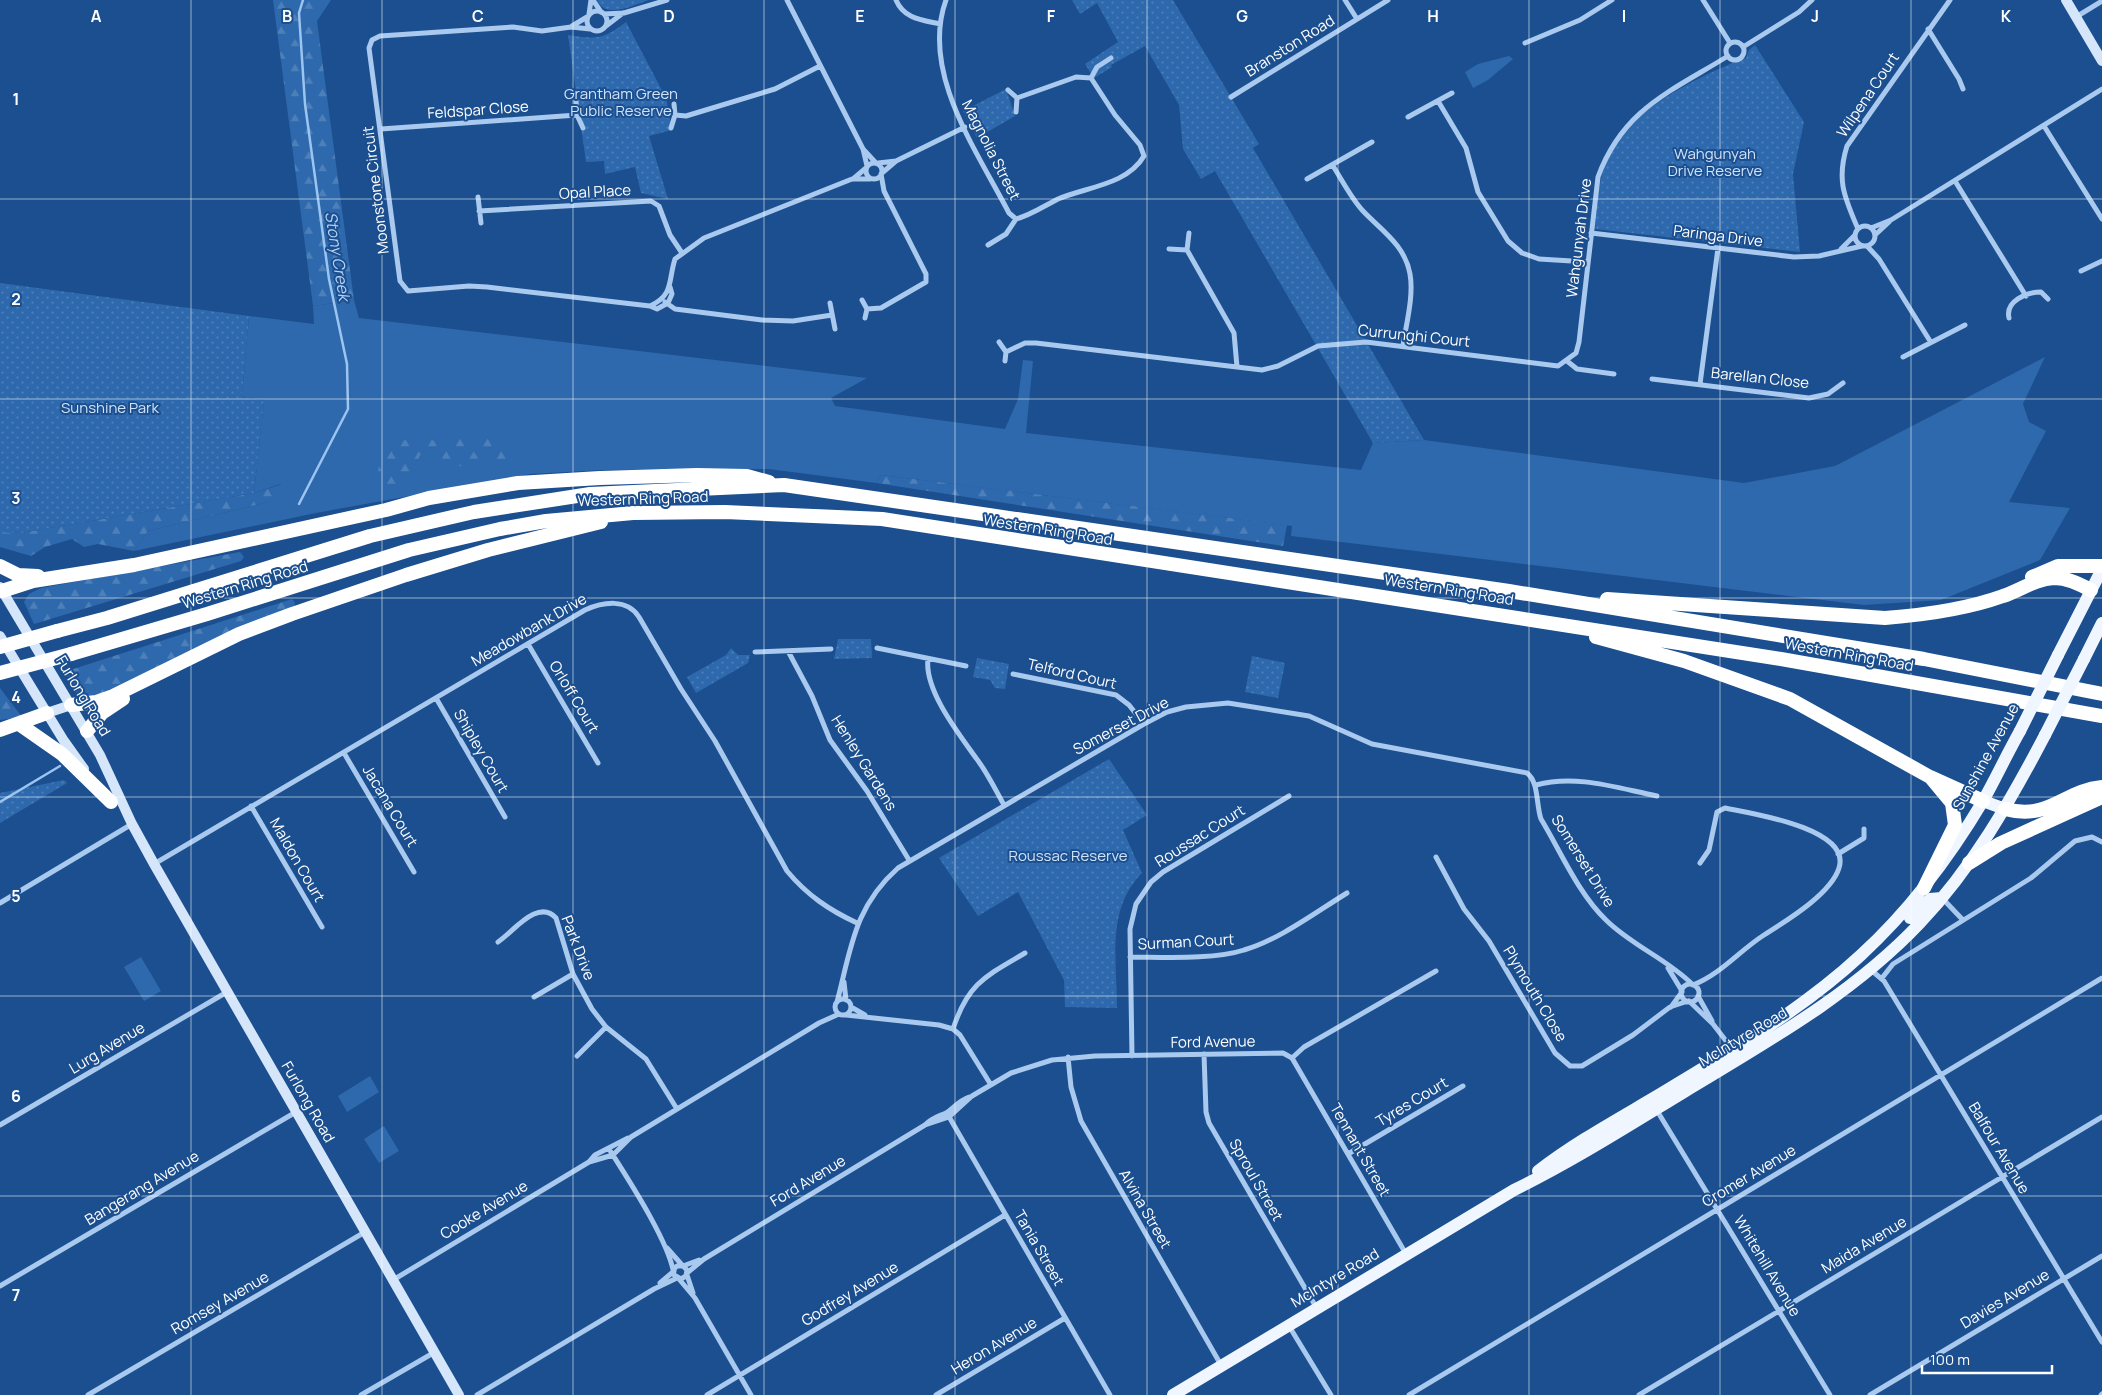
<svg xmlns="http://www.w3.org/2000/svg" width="2102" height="1395" viewBox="0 0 2102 1395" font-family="Manrope,sans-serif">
<defs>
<pattern id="forest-firs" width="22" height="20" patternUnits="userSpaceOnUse" patternTransform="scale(1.25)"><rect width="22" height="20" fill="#2e69ad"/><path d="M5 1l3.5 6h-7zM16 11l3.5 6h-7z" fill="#4d80b9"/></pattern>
<pattern id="park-dots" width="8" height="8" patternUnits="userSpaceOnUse" patternTransform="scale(1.25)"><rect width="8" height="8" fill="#2e69ad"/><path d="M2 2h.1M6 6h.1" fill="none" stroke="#4d80b9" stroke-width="1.8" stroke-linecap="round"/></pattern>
</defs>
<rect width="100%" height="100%" fill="#1b4f8f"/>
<path fill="#2e69ad" d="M1509 56 1513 59 1488 80 1473 88 1465 72 1478 64Z
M354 300 359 318 867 378 831 398 835 406 1005 429 1018 399 1023 360 1033 361 1026 433 1361 470 1373 443 1424 440 1744 483 1835 466 2045 357 2023 404 2029 422 2046 431 2009 502 2070 508 2040 560 1941 600 1864 605 1291 536 1292 526 881 475 876 483 769 469 603 470 530 474 316 513 134 551 148 531 268 502 281 484 254 493 264 400 242 397 249 316 314 324 313 306Z
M141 957 161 991 144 1001 124 967Z
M370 1076 379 1092 347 1112 338 1096Z
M384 1126 399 1151 379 1163 364 1139Z"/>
<path fill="url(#forest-firs)" d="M273 0H331L317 21 354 300 313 306Z
M457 433 475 440 482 436 512 451 508 463 490 462 475 472 436 456 420 455 406 487 383 492 377 478 381 454C407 437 414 433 444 444Z
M881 475 1287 525 1283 546 876 483Z
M283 484 268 502 148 531 134 551 98 544 84 547 72 539 45 547 31 556 0 547V532L21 533 254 493Z
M240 552 244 557 241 561 34 624 24 602 29 594 41 588Z
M292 599 295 603 294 607 111 691 80 699 64 672Z
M0 688 22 717 0 720Z"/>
<path fill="url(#park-dots)" d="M597 0H649C633 5 606 20 597 0Z
M1072 0H1173L1259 144 1253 148 1424 440 1373 443 1215 171 1201 179 1183 149 1179 105 1145 46 1111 65 1112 67 1094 78 1085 64 1118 42 1097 3 1080 14Z
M626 22 666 98 672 130 649 136 668 199 641 193 635 167 605 174 604 161 586 162 568 35C596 39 603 40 626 22Z
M1755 45 1804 122 1793 174 1800 252 1595 229C1597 211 1597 189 1603 172 1608 160 1614 144 1622 134 1645 104 1710 70 1746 58L1749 50Z
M1006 89 1015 116 977 138 963 111Z
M0 283 249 316 242 397 264 400 254 493 21 533 0 532Z
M838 639H871L872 658 834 659Z
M731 648 738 655H750L748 663 696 693 687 677 726 655Z
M1252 656 1285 663 1278 698 1245 692Z
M977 658 1009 664 1005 689 995 688 990 680 973 677Z
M1109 759 1147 815 1123 830 1142 873C1106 909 1117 960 1117 1008L1065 1007 1064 980 1018 892 978 916 939 858Z
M64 780 67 783 0 823V793Z"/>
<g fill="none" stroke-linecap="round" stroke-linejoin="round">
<path stroke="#9cc4f0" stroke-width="2.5" d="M299 504 348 409 347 364 329 279 305 104 299 13 303 0
M0 802 60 766"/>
<path stroke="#a9c9ee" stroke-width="5" d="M593 0 601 12
M787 0 863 149 867 166
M896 0C904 19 922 20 940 24
M946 0C920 72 977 151 1009 213L1016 219C1031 215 1044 206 1058 199 1086 187 1127 185 1144 156L1140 145 1115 115 1091 78
M1345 0 1357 19
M1703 0 1730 43
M587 21a10 10 0 1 1 20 0a10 10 0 1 1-20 0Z
M589 14 591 0
M604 14 624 13 667 0
M2076 17 2102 1
M572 26 587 17
M606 26 623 13
M590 29 571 27 542 31 513 27 380 36 372 40 369 48 400 281 408 291 469 286 487 287 650 306 657 309 668 303 672 294 670 287
M1928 29 1959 79 1963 89
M1726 51a9 9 0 1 1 18 0a9 9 0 1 1-18 0Z
M1525 43 1580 20 1612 0
M1743 47 1799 12 1812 0
M1091 78 1097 67 1111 58
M1008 90 1017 98 1016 112
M1231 97 1388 0
M1017 98 1076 77 1091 78
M576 101 577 115 583 128
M1438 101 1466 148 1478 192 1508 241 1522 253 1539 259 1588 262
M675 115 686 116 775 89 820 66
M1408 117 1452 93
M2044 126 2102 219
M671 128 675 115 674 104
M381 129 577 115
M863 149 876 163
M866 171a8 8 0 1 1 16 0a8 8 0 1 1-16 0Z
M878 163 896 161
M1333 166C1342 180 1351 198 1363 211 1381 230 1405 245 1410 274 1414 296 1406 324 1403 346
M882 173 896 161 965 127
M853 179 866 168
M1307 179 1372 142
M1955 181 2026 296
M478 197 481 223
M479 211 651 201 659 206 670 235 682 253
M1855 236a10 10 0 1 1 20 0a10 10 0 1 1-20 0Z
M1871 228 1891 220 2102 89
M1858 229C1845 198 1836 181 1847 146L1950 0
M1591 233 1794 257 1819 256 1862 246
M1875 235 1889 222
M988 245 1006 234 1016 219
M1867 246 1879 259 1930 341
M1169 249 1187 250 1189 233
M1841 249 1855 235
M1187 250 1234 333 1237 367
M2081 271 2102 261
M862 300 867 309 865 318
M665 302 675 309 762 320 793 321 832 315
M830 303 835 329
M650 306C674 295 668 281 675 259L704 238 852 179H870
M867 309 881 308 926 282V274L884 191 881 174
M2009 318C2005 301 2027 292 2041 292L2048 299
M999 342 1006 352 1005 361
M1006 352 1025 343H1036L1262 370 1278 366 1318 346 1366 342 1558 366 1576 353 1579 342 1598 177C1623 109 1670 92 1728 56
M1903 357 1965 325
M1567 361 1577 369 1614 374
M1652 379 1809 398 1828 394 1843 383
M1700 384 1718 248
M528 644 598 763
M877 648 966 666
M788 651 812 696 830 740 867 791 909 860
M755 652 831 649
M928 659C924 690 959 734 976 758 987 772 995 789 1004 805
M1013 674 1116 695 1129 705 1144 724
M436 698 505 817
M344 753 414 872
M1536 785C1576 774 1617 788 1657 796
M251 806 322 927
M1838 854 1864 838V829
M1436 857 1464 909 1489 941 1555 1053 1570 1066H1582L1633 1035 1670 1007 1688 1001
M154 864 585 610C603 602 627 598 639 617L681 689 715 741 787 871C807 895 829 910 857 923
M1942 898 1962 919
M0 903 132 824
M498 942C513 932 538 898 556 918L573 974 592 1009 606 1027 646 1059 677 1109
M1130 957C1163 957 1214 960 1244 950 1279 940 1316 912 1347 893
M1668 968 1682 991
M1871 970 1884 981 2102 1342
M1882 978 1893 964 2031 878 2075 841 2092 837 2102 842
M844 982 846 1000
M1681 993a9 9 0 1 1 18 0a9 9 0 1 1-18 0Z
M1693 985C1721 974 1739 951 1764 935 1786 921 1831 894 1839 868 1852 828 1749 813 1725 808L1717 812 1709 850 1700 863
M1698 996 1712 1021
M534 997 573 974
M835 1007a8 8 0 1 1 16 0a8 8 0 1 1-16 0Z
M1689 1001 1713 1024 1733 1050
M837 1002C851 949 854 907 898 868L1144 724 1167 712 1186 707 1228 703 1309 716 1372 744 1527 773C1539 782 1536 805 1541 819 1561 852 1578 893 1606 920 1631 945 1667 959 1692 984
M851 1007 865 1015
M1671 1007 1682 992
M846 1015 939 1025 953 1029 960 1035 991 1085
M953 1029C968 983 986 976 1025 953
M1204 1054 1206 1112 1209 1123 1316 1307
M577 1056 606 1027
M1132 1056 1130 929 1136 904 1151 882 1163 872 1289 796
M1068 1057 1071 1087 1081 1121 1221 1365
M1292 1058 1406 1254
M1656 1109 1830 1395
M948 1115 1110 1395
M0 1125 227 992
M925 1125 949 1117 972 1096 1011 1073 1052 1060 1095 1056 1283 1053 1292 1058 1304 1047 1436 971
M609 1149C628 1179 670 1243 674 1275L681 1279 686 1276 687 1270 683 1266H677L674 1269
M1348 1154 1463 1086
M589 1162 595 1155 628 1138
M667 1248 682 1265
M683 1266 699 1260
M687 1273 704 1259 925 1125C932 1118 937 1117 946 1113 954 1108 958 1101 969 1097
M687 1275 693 1293
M679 1279 695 1298 751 1395
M393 1280 589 1162 613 1155 631 1137 819 1023 839 1014
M660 1283 674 1271
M0 1286 296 1112
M1289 1326 1331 1395
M88 1395 365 1232
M361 1395 435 1352
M477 1395 654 1289 677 1278
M707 1395 1005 1215
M936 1395 1065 1318
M1409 1395 2102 978
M1639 1395 2102 1117
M1870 1395 2102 1256
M2101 1395 2102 1394"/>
<path stroke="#d6e6fa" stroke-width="10" d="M2066 0 2102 61
M0 587 100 755 132 824 154 864 459 1395
M0 636 64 741 84 769
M47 713 71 705"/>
<path stroke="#f0f6ff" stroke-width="12" d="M2058 655 2102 569
M2084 659 2102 623
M1983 801 2005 809
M1910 918 1930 899 1942 898
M1538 1171C1577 1141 1620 1118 1662 1093 1731 1051 1803 1009 1861 955 1910 910 1949 858 1983 801 1996 778 2007 754 2020 731
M1173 1395 1514 1190C1573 1161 1628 1126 1684 1092 1767 1042 1853 994 1920 923 1972 868 2010 802 2045 735"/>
<path stroke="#fff" stroke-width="14" d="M0 566 18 575 38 576
M2032 577 2058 566H2102
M2 591 33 581 134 565 386 510 429 498 518 483 600 478 697 475 747 476 769 482
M1607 599 1885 618C1924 615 1967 609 2003 596 2021 590 2035 579 2054 578 2068 578 2079 584 2091 590
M57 631 107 618 370 536 474 512 590 494 784 485 1509 591 1924 659 2102 694
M1596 637 1684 661 1790 699 1930 777 1983 801
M71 654 207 614 409 550 500 529 546 521 633 513 725 512 882 519 1781 659 2102 716
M71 705 96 702 113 696 239 634 292 614 406 575 488 550 601 522
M19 724 62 754 111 802
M0 730 47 713
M87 731 102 713 123 699
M2005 809C2050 821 2064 790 2102 787
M1969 863 2001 843 2102 797
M1924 888 1955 825 1952 803 1932 779"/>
<path stroke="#f0f6ff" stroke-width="12" d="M2020 731 2058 655
M2045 735 2084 659"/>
<path stroke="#fff" stroke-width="14" d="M0 647 57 631
M0 673 71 654"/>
</g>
<path fill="none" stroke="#fff" stroke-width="1" stroke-opacity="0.55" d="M191 0V1395M382 0V1395M573 0V1395M764 0V1395M955 0V1395M1147 0V1395M1338 0V1395M1529 0V1395M1720 0V1395M1911 0V1395M0 199H2102M0 399H2102M0 598H2102M0 797H2102M0 996H2102M0 1196H2102"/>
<g text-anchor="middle" stroke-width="4" stroke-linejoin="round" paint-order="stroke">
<g font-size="15" fill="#fff" stroke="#1b4f8f">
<text transform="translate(1290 46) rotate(-32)" y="5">Branston Road</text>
<text transform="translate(1868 95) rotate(-56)" y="5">Wilpena Court</text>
<text transform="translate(478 110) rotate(-4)" y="5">Feldspar Close</text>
<text transform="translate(991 150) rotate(63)" y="5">Magnolia Street</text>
<text transform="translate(376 190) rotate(-97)" y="5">Moonstone Circuit</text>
<text transform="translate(595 192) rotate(-3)" y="5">Opal Place</text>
<text transform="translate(1718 236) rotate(7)" y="5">Paringa Drive</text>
<text transform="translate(1579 238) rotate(-83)" y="5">Wahgunyah Drive</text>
<text transform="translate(1414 336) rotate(6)" y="5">Currunghi Court</text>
<text transform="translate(1760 378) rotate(6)" y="5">Barellan Close</text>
<text transform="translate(643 499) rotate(-2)" y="5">Western Ring Road</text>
<text transform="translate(1048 530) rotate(9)" y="5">Western Ring Road</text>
<text transform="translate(245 585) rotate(-17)" y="5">Western Ring Road</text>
<text transform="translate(1449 590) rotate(9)" y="5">Western Ring Road</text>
<text transform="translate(529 630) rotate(-30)" y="5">Meadowbank Drive</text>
<text transform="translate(1849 655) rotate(10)" y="5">Western Ring Road</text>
<text transform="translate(1072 674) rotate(13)" y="5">Telford Court</text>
<text transform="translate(83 696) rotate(59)" y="5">Furlong Road</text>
<text transform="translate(574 697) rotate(59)" y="5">Orloff Court</text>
<text transform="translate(1121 726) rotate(-28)" y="5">Somerset Drive</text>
<text transform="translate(481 751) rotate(60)" y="5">Shipley Court</text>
<text transform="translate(1986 757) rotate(-61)" y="5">Sunshine Avenue</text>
<text transform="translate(864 763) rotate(58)" y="5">Henley Gardens</text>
<text transform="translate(390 806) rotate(59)" y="5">Jacana Court</text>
<text transform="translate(1200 836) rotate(-32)" y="5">Roussac Court</text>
<text transform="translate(297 860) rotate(60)" y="5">Maldon Court</text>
<text transform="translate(1583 861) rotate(58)" y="5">Somerset Drive</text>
<text transform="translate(1186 942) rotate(-3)" y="5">Surman Court</text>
<text transform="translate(578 948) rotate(69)" y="5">Park Drive</text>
<text transform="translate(1535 994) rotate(59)" y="5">Plymouth Close</text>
<text transform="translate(1743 1037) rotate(-31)" y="5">McIntyre Road</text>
<text transform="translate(1213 1042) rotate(-1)" y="5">Ford Avenue</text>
<text transform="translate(107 1048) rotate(-31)" y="5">Lurg Avenue</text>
<text transform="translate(308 1102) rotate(60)" y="5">Furlong Road</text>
<text transform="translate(1412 1102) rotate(-31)" y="5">Tyres Court</text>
<text transform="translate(1999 1148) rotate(59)" y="5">Balfour Avenue</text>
<text transform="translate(1360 1150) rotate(60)" y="5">Tennant Street</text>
<text transform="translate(1749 1176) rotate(-31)" y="5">Cromer Avenue</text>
<text transform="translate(1256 1180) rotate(60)" y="5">Sproul Street</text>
<text transform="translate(808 1181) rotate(-31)" y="5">Ford Avenue</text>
<text transform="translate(142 1188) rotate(-31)" y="5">Bangerang Avenue</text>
<text transform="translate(1145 1209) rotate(60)" y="5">Alvina Street</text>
<text transform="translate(484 1210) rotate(-31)" y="5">Cooke Avenue</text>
<text transform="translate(1864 1245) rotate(-31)" y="5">Maida Avenue</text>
<text transform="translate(1039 1248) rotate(60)" y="5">Tania Street</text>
<text transform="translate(1767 1266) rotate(59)" y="5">Whitehill Avenue</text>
<text transform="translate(1335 1278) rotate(-31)" y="5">McIntyre Road</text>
<text transform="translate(850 1294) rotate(-31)" y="5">Godfrey Avenue</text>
<text transform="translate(2005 1299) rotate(-31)" y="5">Davies Avenue</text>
<text transform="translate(220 1303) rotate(-30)" y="5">Romsey Avenue</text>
<text transform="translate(994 1346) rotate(-31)" y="5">Heron Avenue</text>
</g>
<g font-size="15" fill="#cfe3fa" stroke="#1b4f8f">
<text x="621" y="99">Grantham Green<tspan x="621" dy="17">Public Reserve</tspan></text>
<text x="1715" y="159">Wahgunyah<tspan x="1715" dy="17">Drive Reserve</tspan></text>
<text x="110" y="413">Sunshine Park</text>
<text x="1068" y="861">Roussac Reserve</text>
</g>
<g font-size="16" font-style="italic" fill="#b5d3f5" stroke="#1b4f8f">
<text transform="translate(338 256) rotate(81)" y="6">Stony Creek</text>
</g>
</g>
<g font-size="16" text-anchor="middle" font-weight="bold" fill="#fff" stroke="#1b4f8f" stroke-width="4" stroke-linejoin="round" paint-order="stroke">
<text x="96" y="22">A</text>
<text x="287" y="22">B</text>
<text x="478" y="22">C</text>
<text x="669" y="22">D</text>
<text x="860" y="22">E</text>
<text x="1051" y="22">F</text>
<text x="1242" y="22">G</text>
<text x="1433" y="22">H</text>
<text x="1624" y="22">I</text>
<text x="1815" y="22">J</text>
<text x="2006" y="22">K</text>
<text x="16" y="105">1</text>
<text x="16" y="305">2</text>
<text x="16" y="504">3</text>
<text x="16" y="703">4</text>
<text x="16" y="902">5</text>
<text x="16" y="1102">6</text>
<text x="16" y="1301">7</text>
</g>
<path d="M1922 1365v8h130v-8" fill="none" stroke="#ffffff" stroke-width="2.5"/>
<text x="1930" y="1365" font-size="15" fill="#ffffff" stroke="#1b4f8f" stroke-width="4" paint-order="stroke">100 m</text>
</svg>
